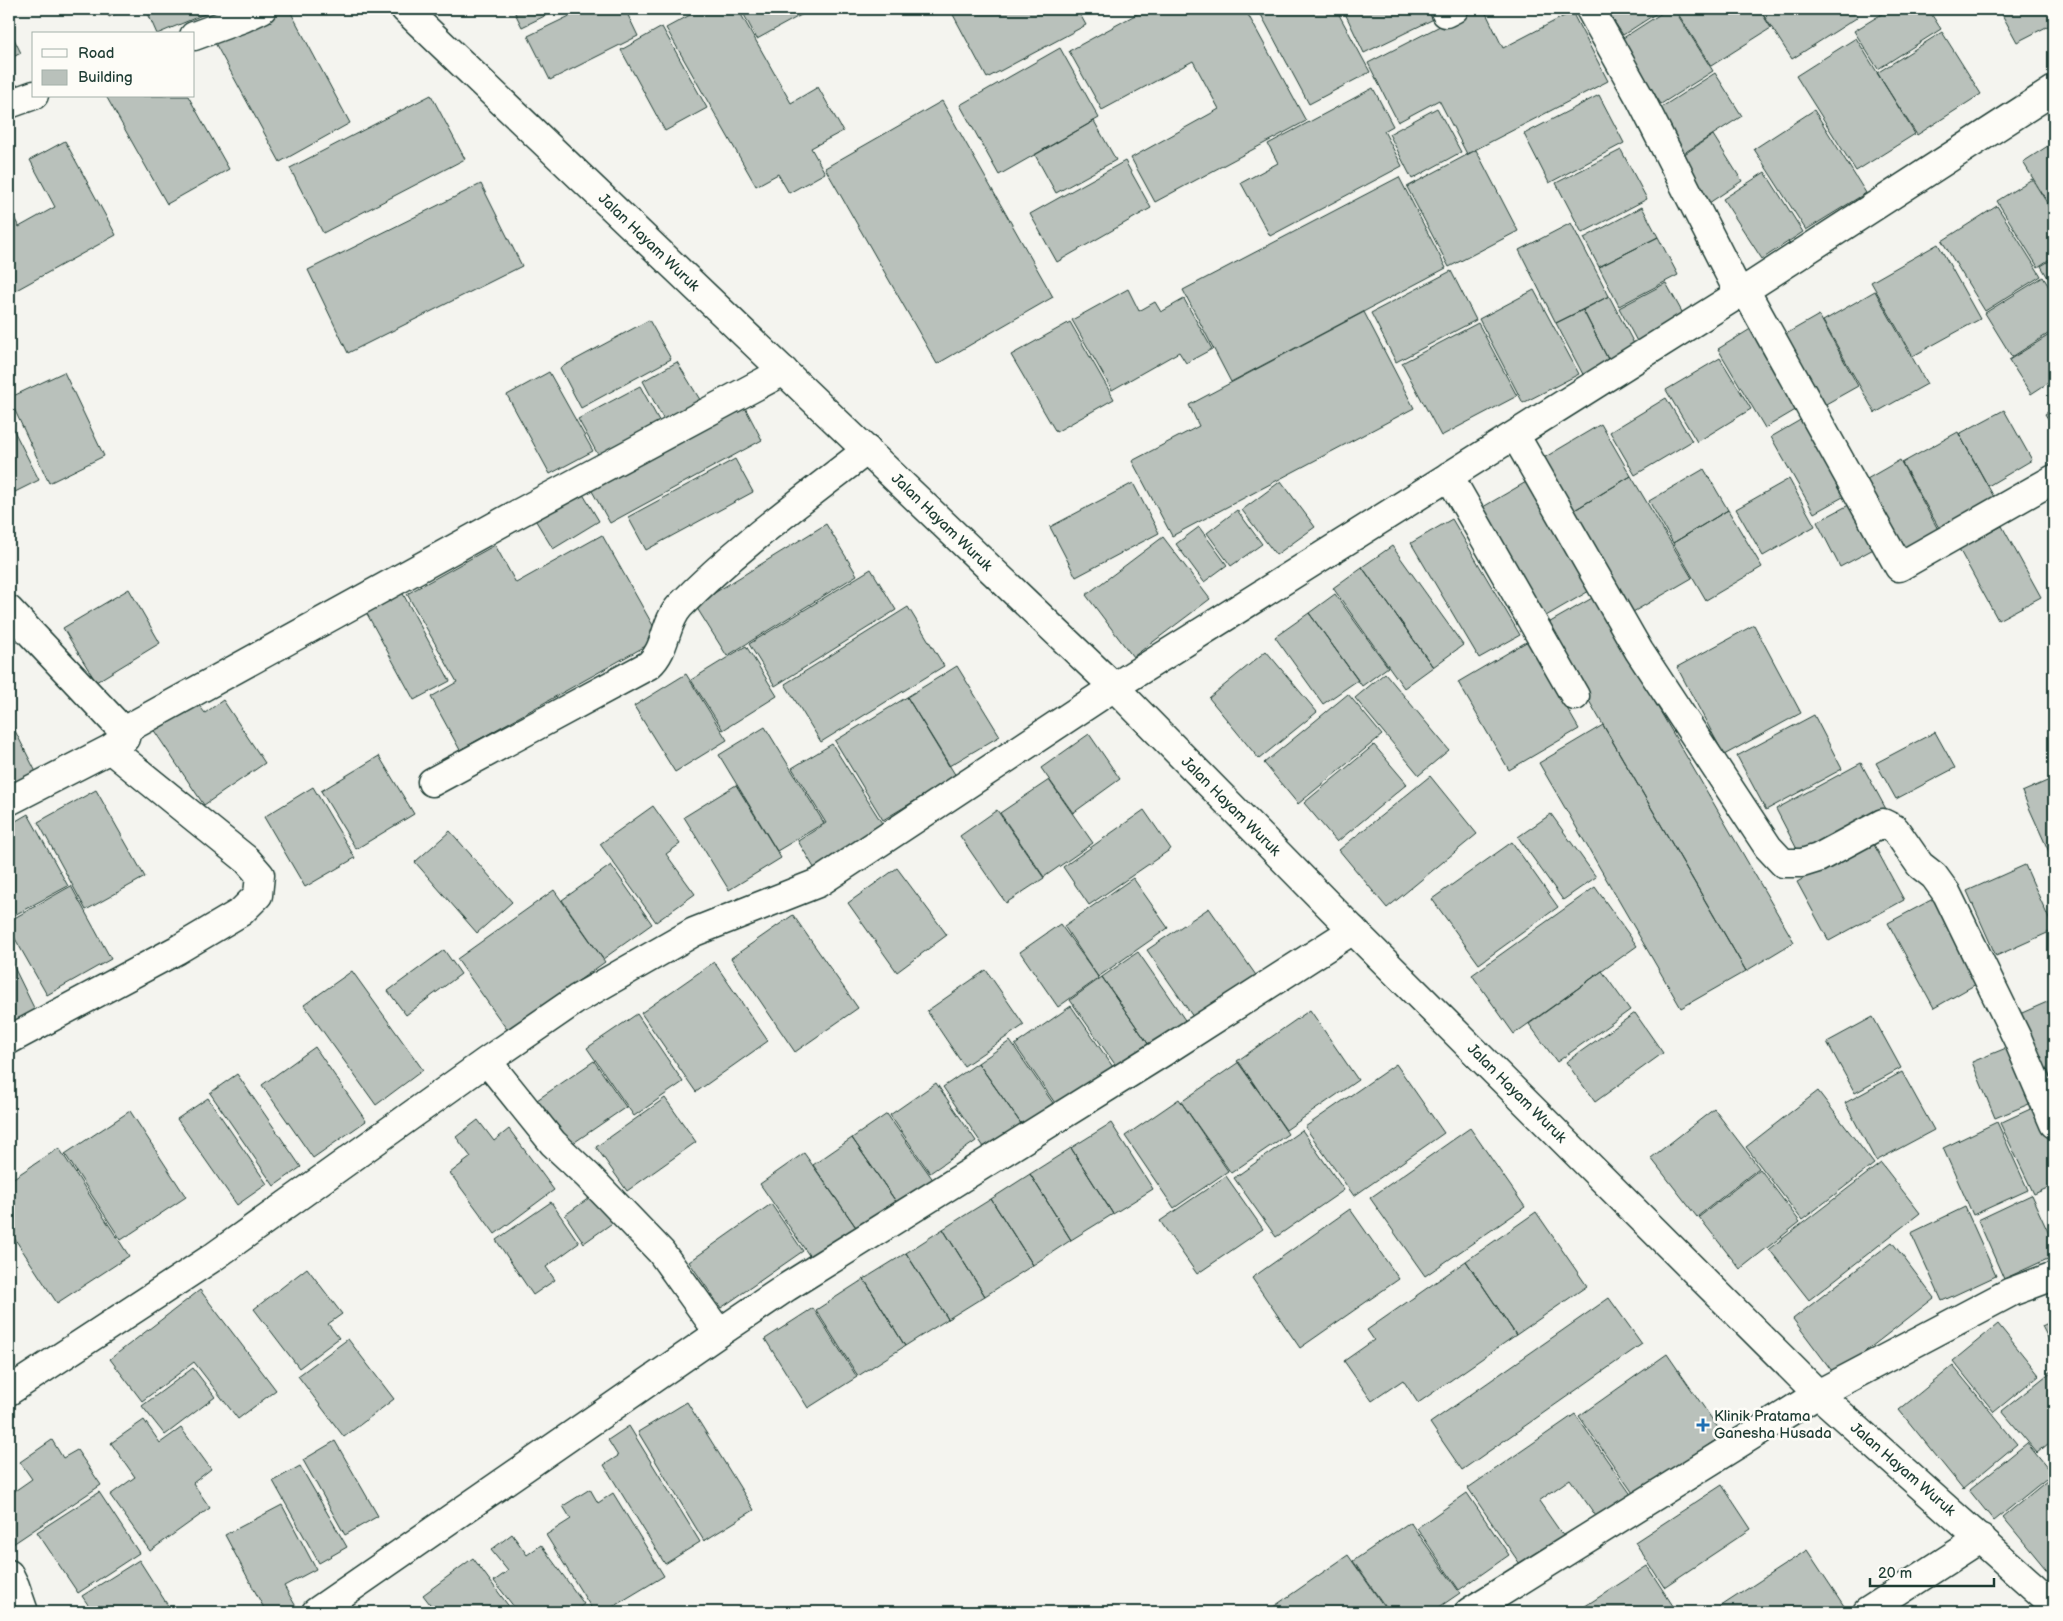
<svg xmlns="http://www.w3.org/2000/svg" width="2063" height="1621" viewBox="0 0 2063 1621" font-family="'Balsamiq Sans',sans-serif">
<rect width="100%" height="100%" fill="#f4f4ef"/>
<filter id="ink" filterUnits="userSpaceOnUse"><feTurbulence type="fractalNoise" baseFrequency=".02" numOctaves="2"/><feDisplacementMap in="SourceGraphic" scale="10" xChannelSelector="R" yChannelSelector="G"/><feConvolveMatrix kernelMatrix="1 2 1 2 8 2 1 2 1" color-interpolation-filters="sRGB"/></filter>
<g filter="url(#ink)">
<path fill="#b9c1bb" stroke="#1f3d34" d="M106 9H127L109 17Z
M146 9H213L214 10 157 34Z
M277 9H289L350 123 280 162 215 43Z
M513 9H559L522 27Z
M584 9H625L638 36 550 80 528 36Z
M701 9H738L791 103 818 87 843 131 811 148 825 173 789 193 778 174 756 186 666 28Z
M741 9H812L757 39Z
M950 9H1077L1086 25 987 78Z
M1146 9H1245L1306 121 1155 202 1131 158 1219 109 1193 61 1102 110 1069 51Z
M1258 9H1336L1370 72 1309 104Z
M1343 9H1436L1440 16 1364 53Z
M1473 9H1484L1503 48 1572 12 1608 81 1467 154 1439 100 1398 122 1368 63Z
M1606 9H1663L1623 35Z
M1668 9H1674L1713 71 1661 104 1620 40Z
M1675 9H1759L1771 28 1711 66Z
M1764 9H1852L1858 17 1792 59 1761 11Z
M1890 9H1928L1941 29 1878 69 1854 31Z
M1999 9H2054V23L2017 42Z
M662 27 707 108 665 131 621 50Z
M9 29 21 53 9 59Z
M1942 32 1981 94 1917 135 1877 73Z
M1856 38 1915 134 1856 171 1796 76Z
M1060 48 1099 118 999 175 960 105Z
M1715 73 1742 116 1684 153 1657 110Z
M1373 88 1393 126 1384 131 1402 166 1270 236 1241 183 1278 163 1268 144Z
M431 95 465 159 323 233 290 168Z
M1599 95 1624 143 1549 183 1524 134Z
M106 96H188L229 169 167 204Z
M942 101 1053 297 937 364 825 168Z
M1437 108 1461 152 1412 179 1389 134Z
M1814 110 1866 193 1806 230 1754 149Z
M1094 121 1116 160 1056 193 1035 155Z
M1713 135 1742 181 1709 203 1680 157Z
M65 141 116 235 9 294V208L19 227 55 207 30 160Z
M2054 142V213L2023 162Z
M1476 150 1518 231 1449 267 1407 187Z
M1621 150 1647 199 1582 233 1556 183Z
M1125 161 1151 208 1057 262 1030 214Z
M1765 172 1803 232 1762 259 1723 199Z
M1399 177 1446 268 1231 382 1183 290Z
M2032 179 2054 214V256L2038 267 1997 201Z
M481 184 522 266 348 353 308 270Z
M1997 206 2041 276 1985 311 1942 241Z
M1642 207 1658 237 1599 267 1584 238Z
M1571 223 1609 296 1556 323 1519 250Z
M1658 237 1678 275 1619 306 1599 267Z
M1938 244 1980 319 1913 356 1871 282Z
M2054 258V288L2041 266Z
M1451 271 1476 320 1396 362 1371 313Z
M2043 277 2054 295V330L2012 357 1985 313Z
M1666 283 1687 321 1639 345 1619 308Z
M1128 289 1139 311 1155 302 1161 312 1184 299 1212 349 1186 363 1179 352 1112 390 1072 320Z
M1534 290 1579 374 1523 403 1479 319Z
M1875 291 1927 384 1875 413 1823 321Z
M1609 296 1640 355 1613 369 1583 310Z
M1583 310 1613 369 1587 382 1556 323Z
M1364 312 1414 408 1172 536 1132 461 1199 426 1189 405Z
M1819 315 1858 386 1817 409 1777 339Z
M649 320 671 359 581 408 560 368Z
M1070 322 1114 399 1056 432 1011 355Z
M1478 323 1517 396 1441 436 1402 363Z
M1757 325 1804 405 1765 428 1718 349Z
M2054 332V379L2031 394 2009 360Z
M1720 358 1751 409 1697 442 1666 390Z
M677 362 702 403 666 424 643 381Z
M64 372 104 456 49 483 9 398Z
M549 372 593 451 550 474 507 395Z
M640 386 662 426 601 460 578 419Z
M1666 398 1692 441 1635 475 1610 432Z
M741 400 762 440 610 523 588 484Z
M2054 408V428L2045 414Z
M2004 410 2032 460 1988 486 1959 434Z
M1809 415 1852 492 1814 513 1771 437Z
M9 421 39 480 9 495Z
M1601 424 1631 476 1573 511 1542 459Z
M1958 432 1994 497 1939 528 1902 463Z
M735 459 753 492 646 550 628 517Z
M1900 460 1940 533 1900 555 1860 483Z
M1704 469 1728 510 1673 543 1649 501Z
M1631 476 1692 578 1633 612 1573 511Z
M1533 478 1596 587 1546 616 1483 507Z
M1789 479 1815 526 1763 556 1736 509Z
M1281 481 1315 527 1276 555 1242 510Z
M1133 483 1159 533 1076 577 1050 527Z
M578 486 599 521 553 549 531 513Z
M1858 500 1881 545 1840 567 1817 522Z
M1237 510 1262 544 1231 566 1207 533Z
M1728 510 1762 567 1706 600 1673 543Z
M1452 519 1520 635 1479 658 1411 543Z
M826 524 857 575 727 656 695 605Z
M2002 526 2041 597 1998 620 1959 549Z
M1199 527 1227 565 1204 582 1176 544Z
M602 535 660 638 460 750 431 697 457 682 407 594 495 545 516 583Z
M1163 537 1210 599 1133 657 1086 595Z
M1392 546 1463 645 1433 667 1362 567Z
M1362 567 1433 667 1404 688 1333 588Z
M871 569 896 610 775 686 749 644Z
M129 589 160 643 96 682 63 628Z
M402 592 450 681 414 700 366 612Z
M1335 594 1388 667 1362 686 1309 613Z
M1594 597 1794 942 1746 971 1545 625Z
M908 607 944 666 821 742 785 684Z
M1309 613 1358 680 1323 704 1275 637Z
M1754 625 1801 713 1724 755 1677 667Z
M1528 641 1579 729 1509 770 1458 682Z
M746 646 777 696 723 730 691 680Z
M1266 651 1317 712 1259 759 1209 698Z
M957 666 1000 736 949 766 907 697Z
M1385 673 1449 750 1419 775 1355 698Z
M686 674 727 740 675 772 634 706Z
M1348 694 1382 735 1298 804 1264 763Z
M907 697 956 776 883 820 835 741Z
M195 700 205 713 223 700 265 763 204 805 153 729Z
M1814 715 1842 769 1766 810 1737 756Z
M9 719 36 772 9 787Z
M1603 725 1746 971 1681 1008 1539 763Z
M765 727 824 823 777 851 719 755Z
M1935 732 1955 768 1896 799 1876 763Z
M1089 734 1120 779 1073 813 1041 768Z
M832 744 885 828 816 871 798 841 826 823 792 768Z
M1374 745 1407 784 1337 842 1304 803Z
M379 756 414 814 356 849 321 791Z
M1861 763 1886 809 1800 855 1776 809Z
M1430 776 1477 834 1387 908 1339 850Z
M2054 778V863L2022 792Z
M1049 780 1093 843 1044 877 1000 813Z
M736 785 781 858 729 890 684 817Z
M313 787 355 858 305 887 264 817Z
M96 790 145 877 86 910 38 822Z
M653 806 680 844 666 854 695 894 656 922 600 844Z
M997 810 1044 878 1006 903 960 836Z
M1144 810 1171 849 1089 905 1063 867Z
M28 814 68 886 9 918V825Z
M1551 814 1596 877 1563 900 1518 837Z
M450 831 512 902 477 933 415 862Z
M1872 841 1904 900 1829 941 1797 882Z
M1512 842 1558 907 1479 964 1432 899Z
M611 865 652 924 603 959 562 900Z
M2025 865 2054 930 1996 956 1967 891Z
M897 868 947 935 897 972 848 903Z
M1133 878 1168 928 1098 977 1064 926Z
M71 886 111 959 47 995 9 928V921Z
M1595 887 1637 946 1514 1034 1472 975Z
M554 890 605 962 508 1031 457 959Z
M1933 899 1978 983 1934 1008 1888 923Z
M1209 908 1260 981 1198 1024 1147 950Z
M793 915 858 1008 795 1052 731 958Z
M1060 924 1099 978 1058 1007 1020 952Z
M444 950 461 974 406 1015 388 991Z
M1138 952 1187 1023 1151 1048 1102 977Z
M9 957 37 1014 9 1029Z
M714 962 768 1041 696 1092 641 1013Z
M986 970 1024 1025 964 1066 927 1011Z
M352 971 423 1070 376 1105 304 1005Z
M1602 971 1630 1010 1557 1062 1529 1024Z
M1102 977 1151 1048 1119 1070 1070 1000Z
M2054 999V1083L2046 1086 2015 1016Z
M1071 1006 1113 1067 1057 1106 1015 1045Z
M1310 1010 1358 1080 1286 1130 1237 1061Z
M1635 1013 1663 1053 1595 1102 1566 1062Z
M637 1014 683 1082 634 1116 587 1048Z
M1873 1017 1901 1068 1855 1093 1827 1042Z
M1010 1041 1053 1103 1022 1125 978 1063Z
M2011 1046 2034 1102 1995 1118 1972 1062Z
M315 1047 366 1121 313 1158 262 1085Z
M594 1061 626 1107 569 1146 537 1100Z
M1239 1062 1288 1134 1231 1173 1181 1102Z
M978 1063 1022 1125 986 1150 943 1087Z
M1396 1064 1444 1133 1354 1196 1305 1127Z
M1902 1072 1934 1130 1876 1161 1845 1103Z
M237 1074 301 1167 274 1186 210 1093Z
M936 1083 976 1141 930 1173 890 1115Z
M1818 1091 1874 1164 1802 1220 1746 1147Z
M208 1098 267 1184 237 1205 177 1119Z
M665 1098 696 1142 627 1191 596 1147Z
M1179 1099 1228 1171 1174 1208 1125 1136Z
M2039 1105 2054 1138V1185L2034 1194 2000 1123Z
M1714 1109 1759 1168 1697 1217 1651 1158Z
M130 1111 186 1197 121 1240 65 1154Z
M887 1114 934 1181 899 1206 852 1138Z
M478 1120 494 1141 509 1129 554 1190 495 1234 450 1173 471 1157 456 1137Z
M1997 1122 2028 1190 1973 1215 1943 1148Z
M1111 1123 1153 1189 1113 1214 1071 1148Z
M1470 1128 1525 1207 1425 1276 1370 1198Z
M1302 1130 1344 1190 1276 1237 1234 1178Z
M852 1138 899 1206 860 1233 813 1165Z
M59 1148 129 1256 57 1303 9 1230V1181Z
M1071 1148 1113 1214 1071 1240 1030 1174Z
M804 1153 860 1233 815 1264 760 1184Z
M1881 1163 1920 1213 1809 1300 1769 1249Z
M1760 1169 1800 1222 1740 1269 1699 1217Z
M1030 1174 1071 1240 1033 1265 991 1199Z
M1226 1176 1263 1229 1197 1274 1160 1221Z
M599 1191 618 1219 584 1243 565 1215Z
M2031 1195 2054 1245V1256L2004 1279 1978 1220Z
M991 1199 1033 1265 985 1296 943 1229Z
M551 1202 579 1243 546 1267 555 1280 533 1295 496 1240Z
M771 1204 803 1251 721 1308 689 1262Z
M1965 1207 1996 1276 1942 1301 1911 1233Z
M1350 1209 1399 1279 1300 1348 1252 1278Z
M1536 1212 1587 1286 1516 1335 1466 1261Z
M943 1229 985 1296 948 1319 906 1253Z
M1892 1242 1934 1298 1835 1375 1793 1319Z
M906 1253 948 1319 905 1346 864 1279Z
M1466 1261 1516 1335 1418 1403 1403 1380 1372 1401 1344 1361 1374 1340 1367 1330Z
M307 1268 342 1314 328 1324 339 1338 299 1368 254 1309Z
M864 1279 905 1346 858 1376 816 1310Z
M200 1290 276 1390 238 1419 194 1362 142 1401 110 1359Z
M1609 1298 1642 1344 1462 1470 1430 1423Z
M813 1308 857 1377 808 1408 765 1339Z
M2054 1320V1350L2042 1326Z
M1998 1324 2039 1375 1994 1412 1953 1361Z
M348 1339 394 1399 344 1437 298 1376Z
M1667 1354 1723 1435 1635 1496 1579 1416Z
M1953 1366 2017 1444 1963 1489 1899 1410Z
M193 1368 215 1397 165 1435 142 1406Z
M2052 1371 2054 1374V1439L2037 1453 2002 1411Z
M687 1402 754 1510 704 1541 638 1432Z
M1575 1414 1632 1496 1598 1519 1570 1479 1539 1501 1564 1537 1522 1567 1468 1488Z
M144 1420 160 1443 181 1428 211 1469 193 1483 210 1508 150 1551 110 1495 135 1477 111 1443Z
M629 1426 700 1542 665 1564 604 1465 618 1456 608 1440Z
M52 1440 63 1458 77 1450 101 1485 10 1546 9 1514 12 1512 9 1507V1495L32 1479 20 1462Z
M335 1441 378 1516 345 1535 303 1460Z
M2027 1443 2052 1474 1994 1521 1969 1490Z
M300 1466 347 1547 319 1563 273 1481Z
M2054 1475V1571L2050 1574 2003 1517Z
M1722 1485 1751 1529 1664 1587 1635 1542Z
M590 1489 598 1503 613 1493 664 1576 604 1612H594L546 1535 571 1519 563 1506Z
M99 1492 139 1553 78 1593 37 1532Z
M1467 1493 1509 1555 1459 1590 1417 1528Z
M282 1505 316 1569 284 1586 298 1610 293 1612H266L225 1535Z
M1410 1522 1460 1593 1432 1612H1389L1353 1561Z
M512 1534 527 1555 541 1545 584 1604 573 1612H518L494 1581 508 1571 491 1550Z
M1807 1550 1848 1612H1712Z
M1348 1555 1388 1612H1266Z
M473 1558 513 1612H436L423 1595Z
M139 1560 172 1612H93L82 1596Z
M1647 1566 1677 1612H1576Z"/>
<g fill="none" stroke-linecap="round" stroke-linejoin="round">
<g stroke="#1f3d34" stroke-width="31">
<path id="minor" d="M1444 9 1446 13 1454 9
M1590 9 1641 100 1739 293
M194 36 243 18 262 9
M9 104 34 95
M1745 290 1899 567 2054 479
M1515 435 1639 651 1768 847 1783 863H1802L1818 858 1883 823 1895 829 1920 865 1934 876 1947 894 2018 1040 2054 1124
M1449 476 1575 696
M9 610 126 734 125 738 110 749 9 801
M123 731 508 519 784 371
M432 782 649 665C667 649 664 623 680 606 736 548 803 500 867 450
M9 1040 177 950 241 912 258 895 260 875 247 860 110 749
M487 1061 553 1143 588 1176 661 1252 719 1333
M9 1391 212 1258 487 1061 577 999 694 932 818 883 1114 687 1745 290 2054 90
M9 1574 15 1586 24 1612
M316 1612 719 1333 787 1287 1168 1049 1353 930
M1469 1612 1818 1394 2011 1292 2054 1276
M1867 1612 1981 1538"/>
</g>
<g stroke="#1f3d34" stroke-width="31">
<path id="major" d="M405 9 1114 687 1353 930 1818 1394 2054 1605"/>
</g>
<use href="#minor" stroke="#fdfcf7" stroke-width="28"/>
<use href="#major" stroke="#fdfcf7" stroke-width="28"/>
</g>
</g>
<path fill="#1f6fb2" stroke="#fdfcf7" stroke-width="2" d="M1700.5 1417.5h5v5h5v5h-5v5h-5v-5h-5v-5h5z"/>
<g text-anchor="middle" stroke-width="5" stroke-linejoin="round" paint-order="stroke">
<g font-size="15" fill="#1f3d34" stroke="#fdfcf7">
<text transform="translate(649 242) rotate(44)" y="5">Jalan Hayam Wuruk</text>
<text transform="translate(942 522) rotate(44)" y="5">Jalan Hayam Wuruk</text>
<text transform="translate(1231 806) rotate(45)" y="5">Jalan Hayam Wuruk</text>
<text transform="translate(1517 1093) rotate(45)" y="5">Jalan Hayam Wuruk</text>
<text transform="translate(1903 1469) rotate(41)" y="5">Jalan Hayam Wuruk</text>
</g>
<g font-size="15" fill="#1f3d34" stroke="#fdfcf7" text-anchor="start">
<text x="1714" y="1421">Klinik Pratama<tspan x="1714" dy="17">Ganesha Husada</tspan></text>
</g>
</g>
<rect width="2063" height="1621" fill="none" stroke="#fdfcf7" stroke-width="30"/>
<rect x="15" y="15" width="2033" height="1591" fill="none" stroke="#1f3d34" stroke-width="2" filter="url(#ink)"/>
<rect x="32" y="32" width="162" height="65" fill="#fdfcf7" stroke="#a4b0a9"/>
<rect x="42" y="49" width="25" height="8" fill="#fdfcf7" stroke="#a4b0a9"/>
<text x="78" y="58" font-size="15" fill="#1f3d34">Road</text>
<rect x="42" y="70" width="25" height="15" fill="#b9c1bb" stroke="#a4b0a9"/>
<text x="78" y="82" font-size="15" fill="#1f3d34">Building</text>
<path d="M1870 1578v8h124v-8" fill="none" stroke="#1f3d34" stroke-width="2.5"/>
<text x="1878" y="1578" font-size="15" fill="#1f3d34" stroke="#fdfcf7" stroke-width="4" paint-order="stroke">20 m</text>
</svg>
